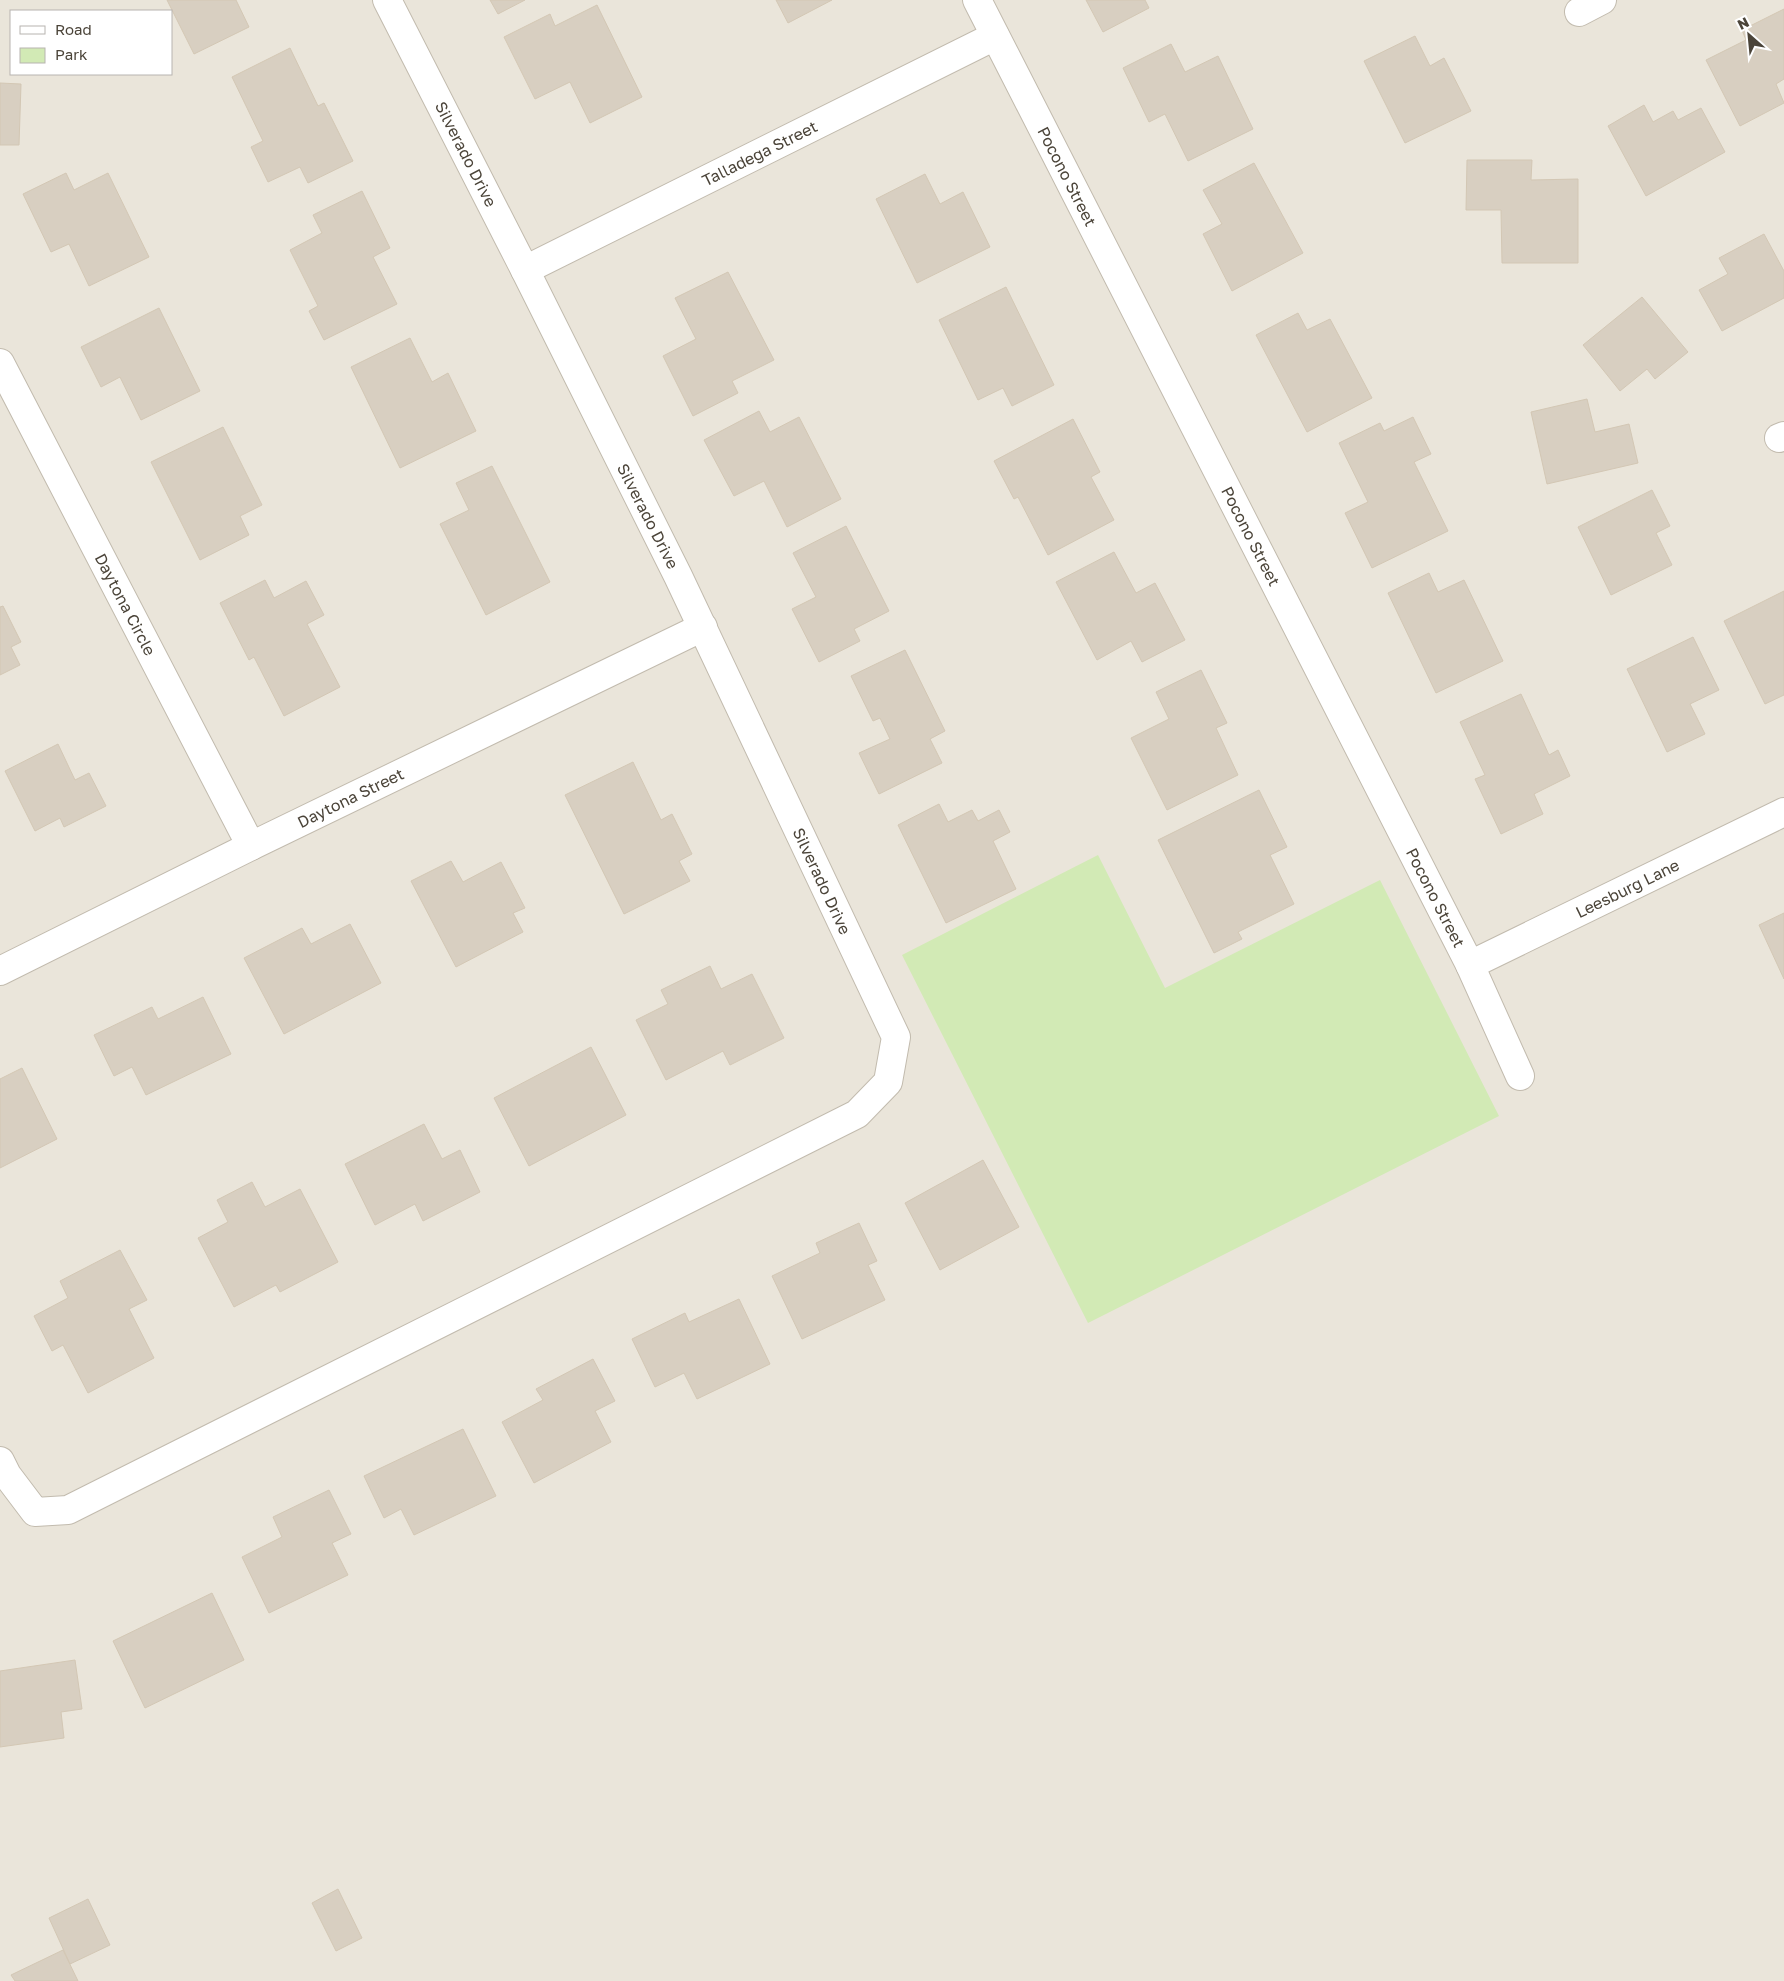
<svg xmlns="http://www.w3.org/2000/svg" width="1784" height="1981" viewBox="0 0 1784 1981" font-family="'Golos Text',sans-serif">
<rect width="100%" height="100%" fill="#f6f3ec"/>
<path fill="#eae5da" fill-rule="evenodd" d="M0 0H1784V1981H0ZM11 11H171V74H11Z"/>
<path fill="#d2eab5" d="M1098 855 1165 988 1380 880 1499 1116 1088 1323 902 955Z"/>
<path fill="#d8cfc1" stroke="#d3c7b4" d="M167 0H236L249 27 194 54Z
M490 0H525L498 14Z
M776 0H832L788 23Z
M1086 0H1145L1149 8 1103 32Z
M597 5 642 97 590 123 570 82 535 99 504 37 550 14 555 26Z
M1784 9V79L1776 84 1784 103 1740 126 1706 60 1746 40 1742 30Z
M1415 36 1430 66 1444 58 1471 111 1405 143 1364 61Z
M1171 44 1185 72 1218 56 1253 129 1188 161 1165 114 1149 122 1123 68Z
M290 48 318 106 324 103 353 161 308 183 300 167 268 182 251 147 263 141 232 77Z
M0 83 21 84 19 145H0Z
M1644 105 1653 122 1673 111 1678 120 1701 108 1725 152 1646 196 1608 126Z
M1467 160H1532L1531 180 1578 179V263H1502L1501 210H1466Z
M1254 163 1303 253 1232 291 1203 234 1222 224 1203 190Z
M66 173 74 190 108 173 149 257 89 286 69 244 51 252 23 194Z
M925 174 940 204 963 192 990 247 917 283 876 199Z
M362 191 390 248 373 257 397 304 324 340 309 311 318 306 290 250 322 233 313 215Z
M1764 234 1784 271V298L1722 331 1699 290 1728 274 1719 258Z
M728 272 774 360 732 381 738 393 693 416 663 356 696 339 675 298Z
M1006 287 1054 385 1012 406 1003 388 978 400 939 320Z
M1642 297 1688 352 1655 379 1647 369 1620 391 1583 345Z
M159 308 200 391 141 420 120 377 101 387 81 347Z
M1298 313 1307 330 1330 319 1372 398 1307 432 1256 335Z
M410 338 432 382 448 373 476 431 400 468 351 367Z
M1587 399 1595 432 1629 424 1638 463 1547 484 1531 412Z
M759 411 770 432 799 417 841 499 787 527 764 481 734 496 704 440Z
M1413 417 1431 454 1414 462 1448 531 1372 568 1345 513 1368 502 1339 443 1380 423 1384 431Z
M1073 419 1100 472 1091 477 1114 520 1048 555 1018 497 1014 499 994 461Z
M223 427 262 505 240 516 249 535 200 560 151 462Z
M492 466 550 582 486 615 440 524 469 510 456 483Z
M1652 490 1670 526 1656 533 1672 565 1611 595 1578 527Z
M846 526 889 611 854 629 860 641 819 662 792 609 816 597 793 553Z
M1114 552 1136 593 1155 583 1185 640 1142 662 1131 641 1097 660 1056 582Z
M1429 573 1438 592 1464 580 1503 661 1436 693 1388 593Z
M265 580 274 598 306 581 324 615 307 624 340 687 284 716 254 657 249 660 220 603Z
M1784 591V695L1765 704 1724 621Z
M3 606 21 642 11 647 20 665 0 675V607Z
M1693 637 1719 690 1690 704 1705 734 1667 752 1627 669Z
M905 650 945 731 930 739 942 763 879 794 859 753 890 739 880 718 873 721 851 676Z
M1201 670 1227 723 1216 728 1238 775 1167 810 1131 738 1169 719 1156 692Z
M1521 694 1549 755 1558 750 1570 776 1534 794 1543 814 1501 834 1475 779 1485 775 1460 722Z
M58 744 75 780 89 773 106 806 64 827 60 818 35 831 5 771Z
M633 762 661 820 672 814 692 854 679 861 690 881 624 914 565 795Z
M1259 790 1287 847 1270 855 1294 904 1238 932 1242 939 1214 953 1158 840Z
M939 804 948 822 972 810 978 821 999 810 1010 832 993 841 1016 889 946 923 898 825Z
M451 861 463 882 501 862 525 908 513 913 523 932 456 967 411 881Z
M1784 913V979L1759 925Z
M350 924 381 983 284 1034 244 958 302 928 311 944Z
M710 966 721 989 752 974 784 1038 730 1065 723 1051 666 1080 636 1020 668 1004 661 990Z
M203 997 231 1054 146 1095 132 1067 114 1076 94 1035 152 1007 158 1019Z
M591 1047 626 1115 529 1166 494 1098Z
M22 1068 57 1139 0 1168V1079Z
M424 1124 442 1159 460 1150 480 1192 423 1221 415 1204 375 1225 345 1164Z
M983 1160 1019 1227 940 1270 905 1203Z
M252 1182 265 1207 300 1189 338 1262 280 1292 276 1285 234 1307 198 1238 228 1222 217 1200Z
M859 1223 877 1261 868 1265 885 1300 802 1339 772 1276 820 1253 816 1243Z
M120 1250 147 1300 129 1309 154 1358 88 1393 63 1345 52 1351 34 1316 68 1298 60 1281Z
M739 1299 770 1364 697 1399 684 1373 655 1387 632 1339 685 1313 689 1322Z
M593 1359 615 1401 595 1411 611 1442 534 1483 502 1422 543 1400 536 1389Z
M463 1429 496 1496 414 1535 401 1509 384 1518 364 1476Z
M329 1490 351 1534 332 1543 348 1575 269 1613 242 1557 282 1537 273 1517Z
M212 1593 244 1660 145 1708 113 1641Z
M75 1660 82 1709 61 1712 64 1738 0 1747V1671Z
M338 1889 362 1938 336 1951 312 1903Z
M88 1899 110 1945 70 1964 49 1918Z
M63 1950 78 1981H15L11 1975Z"/>
<g fill="none" stroke-linecap="round" stroke-linejoin="round">
<g stroke="#c2bbae" stroke-width="30">
<g id="minor">
<path id="s1" d="M977 0 1470 965 1520 1076"/>
<path d="M1579 12 1602 0"/>
<path id="s2" d="M525 270 995 36"/>
<path id="s3" d="M0 363 251 846"/>
<path d="M1779 438 1784 436"/>
<path id="s4" d="M1470 965 1784 812"/>
<path id="s5" d="M0 971 251 846 703 627"/>
<path d="M0 1461 7 1475 35 1512 68 1510 857 1114 888 1082 896 1037 678 576 525 270 387 0"/>
</g>
</g>
<use href="#minor" stroke="#fff" stroke-width="28"/>
</g>
<g text-anchor="middle" stroke-width="4" stroke-linejoin="round" paint-order="stroke">
<g font-size="16" fill="#4b4439" stroke="#fff">
<text dy="6" stroke="none"><textPath href="#s2" startOffset="262">Talladega Street</textPath></text>
<text transform="translate(466 154) rotate(63)" y="6">Silverado Drive</text>
<text dy="6" stroke="none"><textPath href="#s1" startOffset="198">Pocono Street</textPath></text>
<text transform="translate(648 516) rotate(63)" y="6">Silverado Drive</text>
<text dy="6" stroke="none"><textPath href="#s1" startOffset="602">Pocono Street</textPath></text>
<text dy="6" stroke="none"><textPath href="#s3" startOffset="272">Daytona Circle</textPath></text>
<text dy="6" stroke="none"><textPath href="#s5" startOffset="391">Daytona Street</textPath></text>
<text transform="translate(822 881) rotate(65)" y="6">Silverado Drive</text>
<text dy="6" stroke="none"><textPath href="#s4" startOffset="175">Leesburg Lane</textPath></text>
<text dy="6" stroke="none"><textPath href="#s1" startOffset="1008">Pocono Street</textPath></text>
</g>
</g>
<rect x="10" y="10" width="162" height="65" fill="#ffffff" stroke="#b7b4b0"/>
<rect x="20" y="26" width="25" height="8" fill="#ffffff" stroke="#b7b4b0"/>
<text x="55" y="35" font-size="15" fill="#4b4439">Road</text>
<rect x="20" y="48" width="25" height="15" fill="#d2eab5" stroke="#b7b4b0"/>
<text x="55" y="60" font-size="15" fill="#4b4439">Park</text>
<g transform="translate(1749 35) rotate(333)" stroke="#ffffff" stroke-width="4" paint-order="stroke">
<path d="M0-4L9 19L0 12L-9 19Z" fill="#4b4439"/>
<text y="-8" font-size="14" font-weight="bold" text-anchor="middle" fill="#4b4439">N</text>
</g>
</svg>
